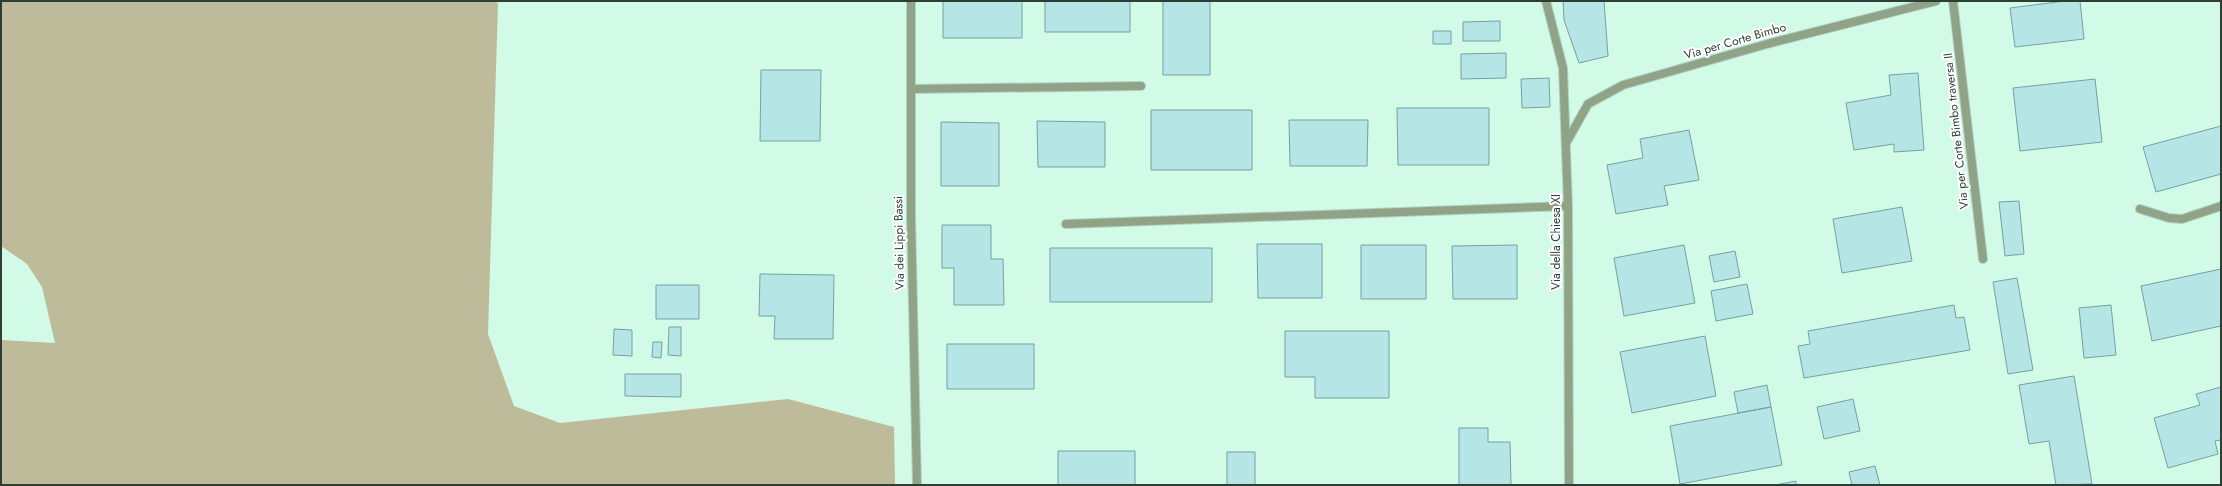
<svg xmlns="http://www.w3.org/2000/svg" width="2222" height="486" viewBox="0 0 2222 486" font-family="Jost,sans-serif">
<rect width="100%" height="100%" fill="#d1fae7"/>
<path fill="#bebb9a" d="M1 1H493L498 3 488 334 514 406 560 423 788 399 894 427 895 485H1V340L55 343 42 287 27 264 1 246Z"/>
<path fill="#b5e5e5" stroke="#74a2a2" d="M943 1H1022V38H943Z
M1045 1H1130V32H1045Z
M1163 1H1210V75H1163Z
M1563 1H1604L1608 56 1579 63 1564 20Z
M2065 1H2080L2084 39 2015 47 2010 8Z
M1500 21V41H1463V22Z
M1433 31H1451V44H1433Z
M1506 53V78L1461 79V54Z
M761 70H821L820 141H760Z
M1918 73 1924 150 1894 152V144L1854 150 1846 103 1891 95 1889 75Z
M1549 78 1550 107 1522 108 1521 79Z
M2095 79 2102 142 2020 151 2013 88Z
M1397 108H1489V165H1398Z
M1151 110H1252V170H1151Z
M1289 120H1368L1367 166H1290Z
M1037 121 1105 122V167H1038Z
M941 122 999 123V186H941Z
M2221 126V174L2156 192 2143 147Z
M1689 130 1699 180 1664 186 1668 205 1616 214 1607 165 1643 158 1640 139Z
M2019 201 2024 254 2005 256 1999 202Z
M1902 207 1912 261 1842 273 1833 219Z
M942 225H991V259H1003L1004 305H954V268H942Z
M1257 244H1322V298H1258Z
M1361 245H1426V299H1361Z
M1517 245V299H1453L1452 246Z
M1684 245 1695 303 1624 316 1614 258Z
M1050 248H1212V302H1050Z
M1735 251 1740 277 1714 282 1709 256Z
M2221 269V326L2152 341 2141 286Z
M760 274 834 275 833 339H774L775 316H759Z
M2017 278 2033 370 2008 374 1993 282Z
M1747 284 1753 314 1716 321 1711 291Z
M656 285H699V319H656Z
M1954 305 1956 318 1964 317 1970 350 1804 378 1798 346 1810 344 1808 331Z
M2111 305 2116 355 2084 358 2079 308Z
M669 327H681V356L668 355Z
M614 329 632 330V356L613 355Z
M1285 331H1389V398H1315V377H1285Z
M1705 336 1716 396 1632 413 1620 352Z
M653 342H662L661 358 652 357Z
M947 344H1034V389H947Z
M625 374H681V397L625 396Z
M2074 376 2092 484 2056 485 2049 441 2029 444 2019 385Z
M1767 385 1771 407 1738 413 1734 392Z
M2221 387V440L2215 441 2218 454 2168 468 2154 418 2200 405 2196 394Z
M1853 399 1860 431 1824 439 1817 407Z
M1771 407 1782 465 1680 484 1670 426Z
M1459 428H1488V442H1510L1511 485H1459Z
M1058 451H1135V485H1058Z
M1227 452H1255V485H1227Z
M1875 466 1880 485H1852L1849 472Z
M1796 481V485H1775Z"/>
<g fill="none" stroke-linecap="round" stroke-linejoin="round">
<g stroke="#b0d4c4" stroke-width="10">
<path id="service" d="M911 89 1141 86
M2140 209 2169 218 2182 219 2221 206
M1066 224 1568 206"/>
</g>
<g stroke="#b0d4c4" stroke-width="10">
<path id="minor" d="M911 1V217L917 485
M1546 1 1563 68 1568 206 1569 485
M1953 1 1983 259
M1566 143 1588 104 1623 85 1767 44 1936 1"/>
</g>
<use href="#service" stroke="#90a386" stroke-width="8"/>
<use href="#minor" stroke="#90a386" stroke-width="8"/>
</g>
<g text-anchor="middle" stroke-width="4" stroke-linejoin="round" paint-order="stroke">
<g font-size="12" fill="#2e3e36" stroke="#fff">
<text transform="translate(1735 41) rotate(-16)" y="4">Via per Corte Bimbo</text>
<text transform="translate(1956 131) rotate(-96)" y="4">Via per Corte Bimbo traversa II</text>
<text transform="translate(1556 242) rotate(-90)" y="4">Via della Chiesa XI</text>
<text transform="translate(899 243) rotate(-91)" y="4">Via dei Lippi Bassi</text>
</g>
</g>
<rect width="2222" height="486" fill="none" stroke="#2e3e36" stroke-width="4"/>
</svg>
